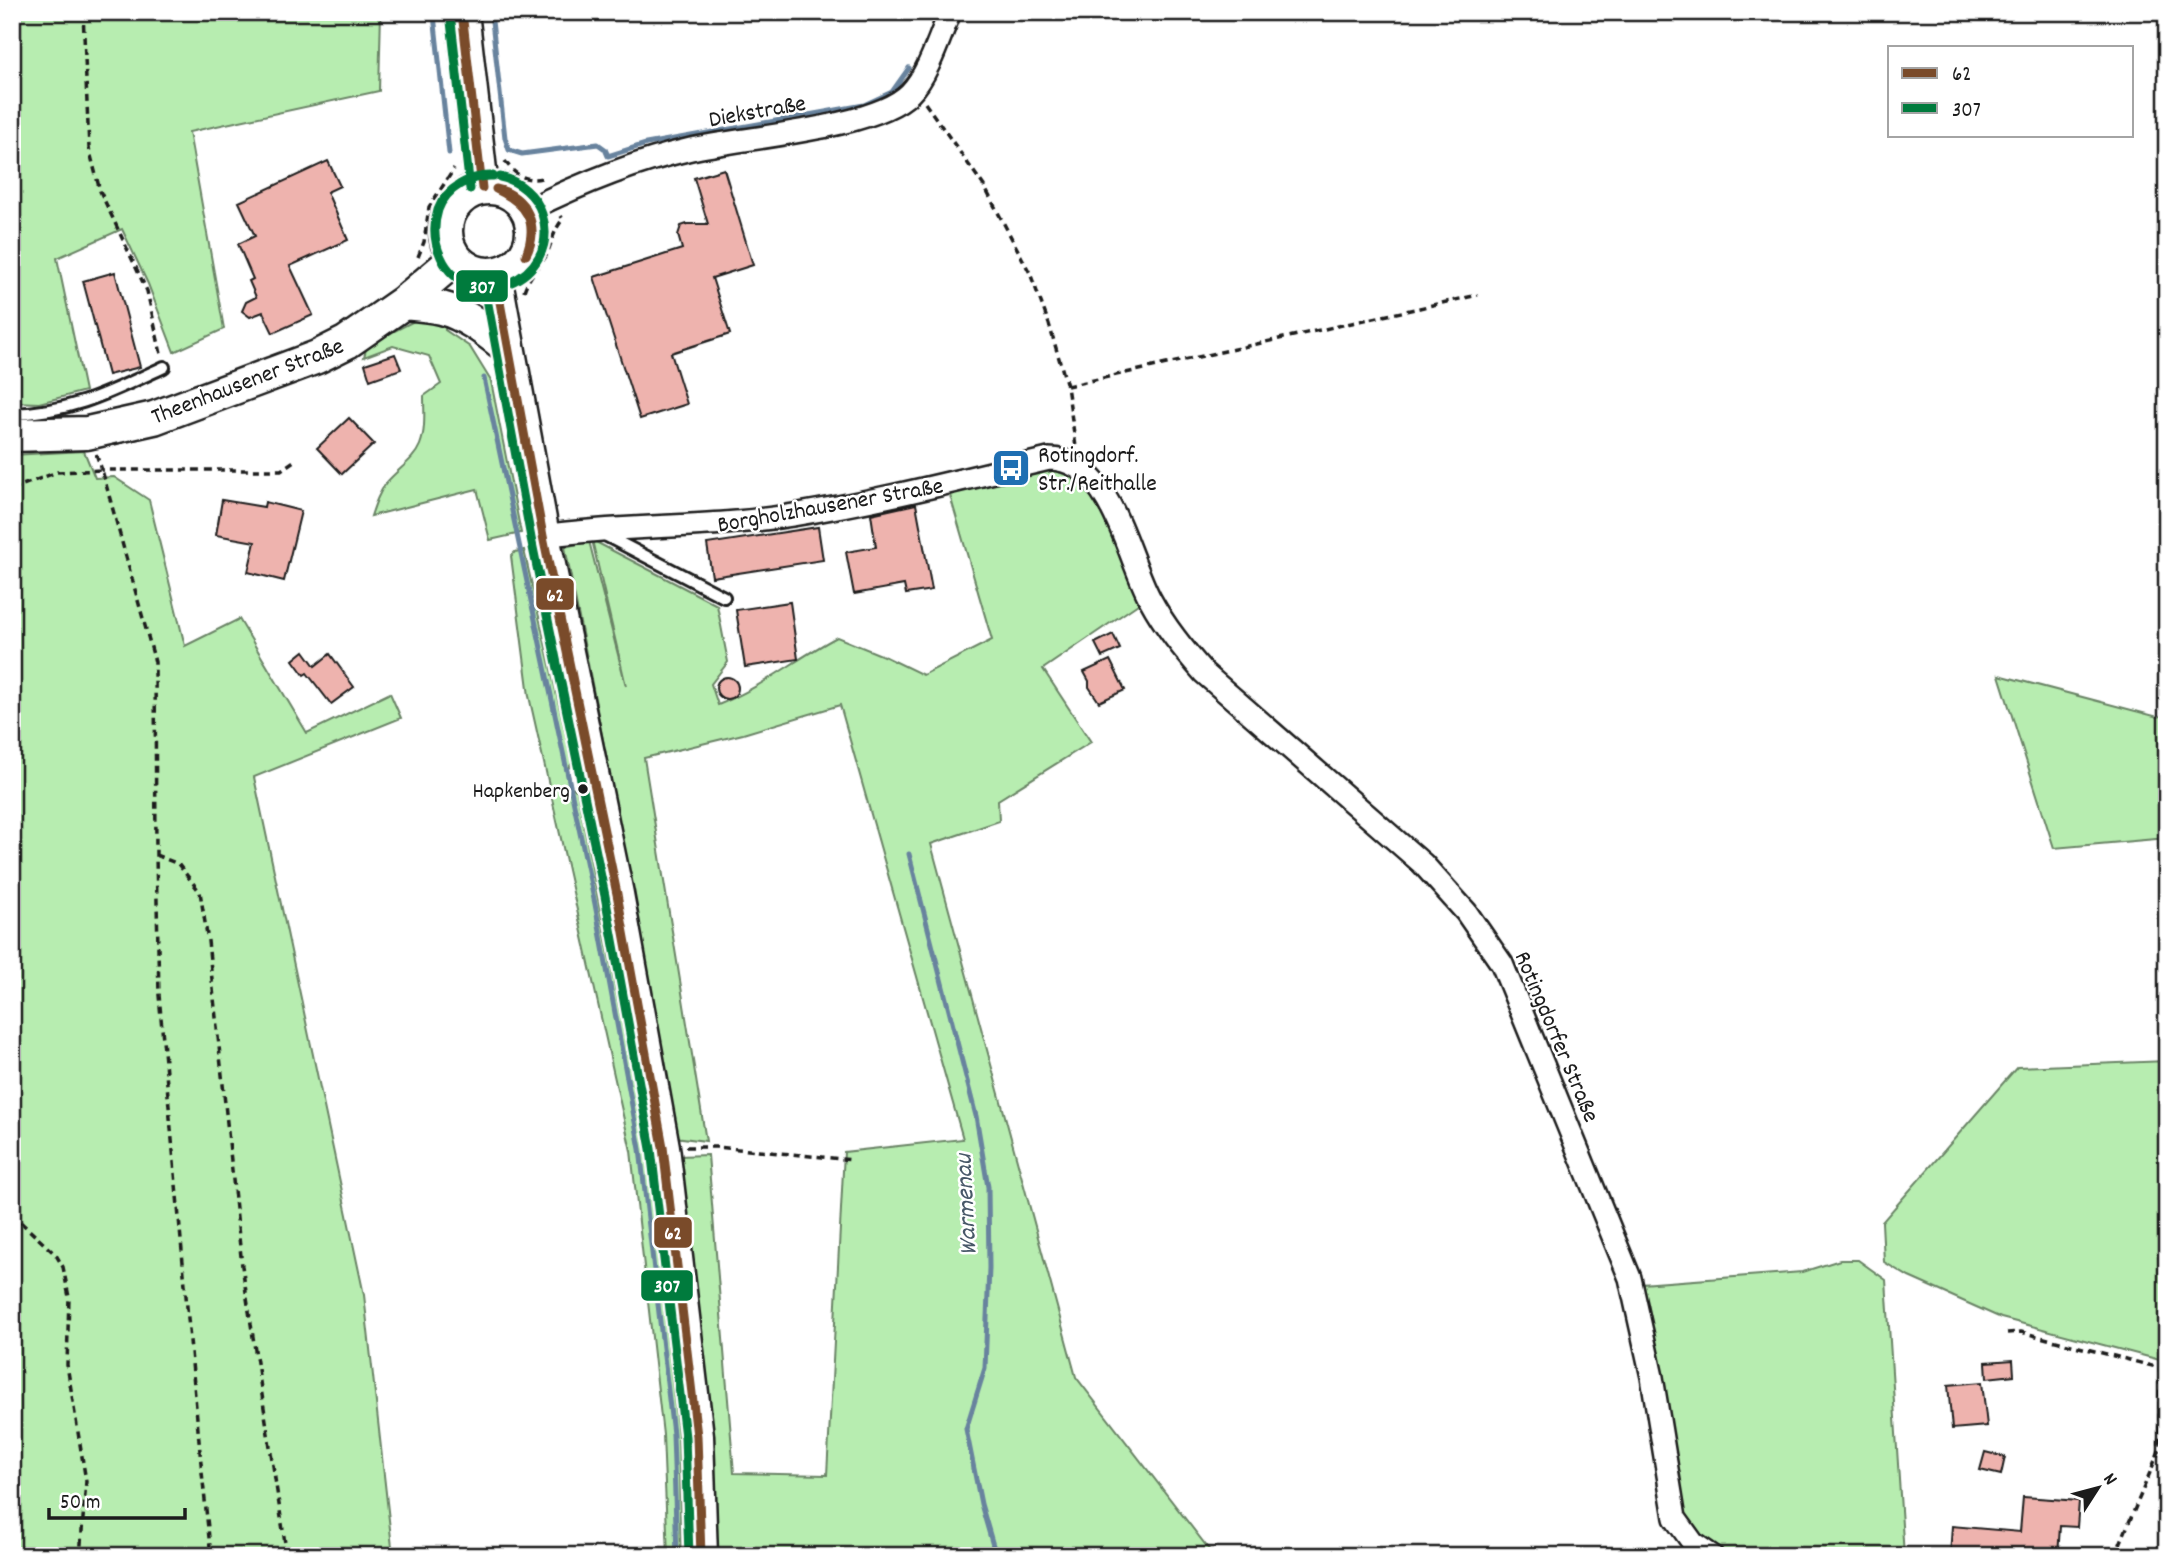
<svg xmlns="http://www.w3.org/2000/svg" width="2179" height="1568" viewBox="0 0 2179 1568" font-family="Dekko,sans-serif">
<rect width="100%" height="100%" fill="#fff"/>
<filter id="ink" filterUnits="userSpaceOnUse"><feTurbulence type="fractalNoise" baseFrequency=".0143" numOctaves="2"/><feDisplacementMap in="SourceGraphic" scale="14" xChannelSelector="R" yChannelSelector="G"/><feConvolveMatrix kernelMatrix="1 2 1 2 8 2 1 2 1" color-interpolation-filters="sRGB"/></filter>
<g filter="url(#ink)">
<path fill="#b7edb0" stroke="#6a8466" stroke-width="2" d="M12 12H381L379 91 189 132 224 329 174 352 148 284 122 229 57 258 85 391 39 403 12 402Z
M430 319 447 321 445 330 470 347 491 381 521 533 490 540 477 489 371 516C375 504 379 492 387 482 398 469 414 460 420 445 426 430 424 411 424 396L441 384 429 356 393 346 364 357 367 345 414 321Z
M84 451 95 478 114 477 149 500 185 646 239 619 307 733 390 693 401 718 254 777 364 1295 393 1556H12V455Z
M1060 467 1082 479 1108 520 1141 602 1043 669 1091 742 998 800 999 821 931 844 1076 1377 1214 1556H714L678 1156 708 1155 734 1473 827 1475 844 1152 963 1139 840 705 743 734 644 758 706 1141 675 1137 635 902 565 547 589 541 626 686 592 540 717 605 728 662 711 684 718 705C761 688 797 658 837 637L886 657 923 675 992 640 949 492Z
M524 550 572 763 568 769 571 786 577 791 646 1146 678 1435 681 1556H668L663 1435 631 1151 529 696 511 556 515 552Z
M1999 675 2158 717 2167 714V838L2054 848Z
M2167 1061V1344L2160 1360 2001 1318 1909 1277 1884 1262 1882 1222 2017 1067Z
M1840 1260H1858L1886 1280 1904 1556H1731C1711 1548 1698 1537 1688 1518 1674 1492 1674 1456 1669 1428 1661 1380 1652 1332 1642 1284L1802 1272Z"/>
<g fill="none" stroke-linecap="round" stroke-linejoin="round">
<path stroke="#68839e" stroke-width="5" d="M491 12 505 138 509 150 522 154 598 144 605 149 608 156 646 144 864 105 892 92 909 68
M434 15 449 153
M484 378 595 904 640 1149 673 1434 677 1556
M909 854 976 1116 988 1187 989 1268 985 1368 966 1429 981 1504 996 1556"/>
</g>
<path fill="#eeb3ae" stroke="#1c1c1c" stroke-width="2" d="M328 161 340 186 327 192 348 240 290 266 313 315 273 333 263 312 250 317 242 311 246 302 256 297 249 281 253 279 238 244 255 236 239 202Z
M724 169 753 265 712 278 730 334 671 353 687 404 640 419 594 277 682 249 678 235 681 226 687 224H708L694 178Z
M115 272 140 367 108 375 83 281Z
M395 354 401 369 370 380 365 364Z
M349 418 374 444 342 474 317 448Z
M222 500 264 507 265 502 301 511 284 581 248 572 255 542 216 535Z
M916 504 932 590 906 594 904 585 854 594 846 552 876 547 871 514Z
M818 527 823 560 712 577 707 544Z
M790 602 798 659 745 667 736 610Z
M1113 634 1120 649 1102 657 1095 643Z
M304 651 315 666 330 654 354 687 331 704 307 673 304 675 293 660Z
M1110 660 1125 690 1099 702 1089 687V681L1084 672Z
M716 688a11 11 0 1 1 22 0a11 11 0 1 1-22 0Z
M2013 1360 2014 1375 1987 1378 1986 1362Z
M1982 1382 1987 1426 1952 1429 1948 1385Z
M1985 1452 2005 1457 2001 1475 1980 1470Z
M2023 1497 2079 1501 2077 1527 2060 1526 2058 1556H1950L1952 1526 2020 1532Z"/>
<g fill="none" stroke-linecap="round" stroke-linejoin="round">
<g stroke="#1c1c1c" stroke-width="16">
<path id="lane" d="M12 414C74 412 110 392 164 367
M601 533 724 597"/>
</g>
<g stroke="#1c1c1c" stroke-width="26">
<path id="street" d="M528 210C580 184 634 162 691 149 744 137 875 129 910 93 928 75 940 36 950 12
M543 536C626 524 710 529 793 515 879 501 964 479 1049 459 1111 459 1126 555 1150 599 1165 627 1184 650 1204 673L1423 864 1466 912 1502 964 1630 1278 1652 1377 1675 1518 1693 1543 1712 1556"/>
</g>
<g stroke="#1c1c1c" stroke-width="37">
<path id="secondary" d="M462 12 482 188
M446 231a43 43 0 1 1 86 0a43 43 0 1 1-86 0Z
M495 275 543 536 617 894 663 1147 697 1436 701 1556
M403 303C415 304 429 305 441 308 466 314 488 332 507 347
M12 435 87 433 154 418 317 357 347 342 403 303 455 259"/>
</g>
<path stroke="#1c1c1c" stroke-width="3.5" stroke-dasharray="7 5" stroke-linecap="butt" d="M83 12 89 148 100 191 147 291 161 354
M925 103 984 186 1030 273 1049 324 1067 386 1076 447
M505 161C514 174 525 182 542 178L543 181
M418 257 424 242 429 207 454 169
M524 291C528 277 539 268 546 256 552 243 553 231 563 219L561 216
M1067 386 1478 295
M96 454 102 470H281L294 461
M12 489 57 472 102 470 155 662 156 855 159 995 201 1463 211 1556
M156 855 178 864 200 892 208 941 242 1266 287 1556
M686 1147H717L853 1160
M12 1214 56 1255 63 1267 69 1297 67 1365 86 1481 80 1556
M2007 1333 2021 1332 2160 1368
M2115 1556 2159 1451 2160 1368 2167 1355"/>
<use href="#lane" stroke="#fff" stroke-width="10"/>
<use href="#street" stroke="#fff" stroke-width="21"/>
<use href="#secondary" stroke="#fff" stroke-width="32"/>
<g stroke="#fff" stroke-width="14">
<path id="bus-1" d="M462 12 482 188
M496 189C527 195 541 228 526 255
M496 189C527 204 539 221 526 255
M495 275 543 536 617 894 663 1147 697 1436 701 1556"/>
</g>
<g stroke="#fff" stroke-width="14">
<path id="bus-2" d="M450 13 470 189
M493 176C470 175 446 188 438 210 433 226 434 242 441 257 468 317 563 280 542 214 536 195 519 181 500 177
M483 277 531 538 605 896 651 1149 685 1437 689 1556"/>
</g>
<use href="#bus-1" stroke="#7a4b2a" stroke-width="9"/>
<use href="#bus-2" stroke="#007b3d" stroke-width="9"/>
</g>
</g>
<defs>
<g id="bus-square" transform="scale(2.0125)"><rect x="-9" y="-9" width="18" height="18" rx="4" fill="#1f6fb2" stroke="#fff"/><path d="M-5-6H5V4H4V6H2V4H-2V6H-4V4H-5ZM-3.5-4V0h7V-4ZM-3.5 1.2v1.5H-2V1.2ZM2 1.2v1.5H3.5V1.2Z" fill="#fff"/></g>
</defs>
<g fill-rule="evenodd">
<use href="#bus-square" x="1011" y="468"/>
</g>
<circle fill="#1c1c1c" stroke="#fff" stroke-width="2.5" cx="583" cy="789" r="6"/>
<g text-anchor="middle" stroke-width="5" stroke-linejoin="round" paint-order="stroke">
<g font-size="22" fill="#1c1c1c" stroke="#fff" text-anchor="end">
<text x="570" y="797">Hapkenberg</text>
</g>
<g font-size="24" fill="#1c1c1c" stroke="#fff">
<text transform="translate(757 110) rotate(-10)" y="8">Diekstraße</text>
<text transform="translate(247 380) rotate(-21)" y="8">Theenhausener Straße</text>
<text transform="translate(830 504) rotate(-10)" y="8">Borgholzhausener Straße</text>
<text transform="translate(1558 1036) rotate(67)" y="8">Rotingdorfer Straße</text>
</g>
<g font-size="24" fill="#1c1c1c" stroke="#fff" text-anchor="start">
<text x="1038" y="462">Rotingdorf.<tspan x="1038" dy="28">Str./Reithalle</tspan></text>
</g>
<g font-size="26" font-style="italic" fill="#485868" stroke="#fff">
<text transform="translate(964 1205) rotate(-93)" y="9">Warmenau</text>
</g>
</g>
<g stroke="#fff" stroke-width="2.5">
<rect x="455" y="269" width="54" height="34" rx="7" fill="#007b3d"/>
<rect x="535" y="577" width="40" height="34" rx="7" fill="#7a4b2a"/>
<rect x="653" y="1216" width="40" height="33" rx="7" fill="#7a4b2a"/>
<rect x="640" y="1269" width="54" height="33" rx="7" fill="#007b3d"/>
</g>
<g font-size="19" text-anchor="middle" font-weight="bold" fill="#fff">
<text x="482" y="293">307</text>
<text x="555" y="601">62</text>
<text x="673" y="1239">62</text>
<text x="667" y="1292">307</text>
</g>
<rect width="2179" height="1568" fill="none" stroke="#fff" stroke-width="42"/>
<rect x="21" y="21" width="2137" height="1526" fill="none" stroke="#1c1c1c" stroke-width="2.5" filter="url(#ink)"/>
<rect x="1888" y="46" width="245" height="91" fill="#ffffff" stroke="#a4a4a4" stroke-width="2"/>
<rect x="1902" y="68" width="35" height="10" fill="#7a4b2a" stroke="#a4a4a4" stroke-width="2"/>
<text x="1952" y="80" font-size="21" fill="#1c1c1c">62</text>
<rect x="1902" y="103" width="35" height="10" fill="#007b3d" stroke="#a4a4a4" stroke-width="2"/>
<text x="1952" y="116" font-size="21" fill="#1c1c1c">307</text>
<g transform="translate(2098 1488) rotate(54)" stroke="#ffffff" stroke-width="5" paint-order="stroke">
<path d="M0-5L12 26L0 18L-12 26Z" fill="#1c1c1c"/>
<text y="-10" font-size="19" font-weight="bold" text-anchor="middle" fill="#1c1c1c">N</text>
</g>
<path d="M49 1508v10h136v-10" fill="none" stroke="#1c1c1c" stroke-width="3.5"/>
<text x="60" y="1508" font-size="21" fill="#1c1c1c" stroke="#ffffff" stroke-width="5" paint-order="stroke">50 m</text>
</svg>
